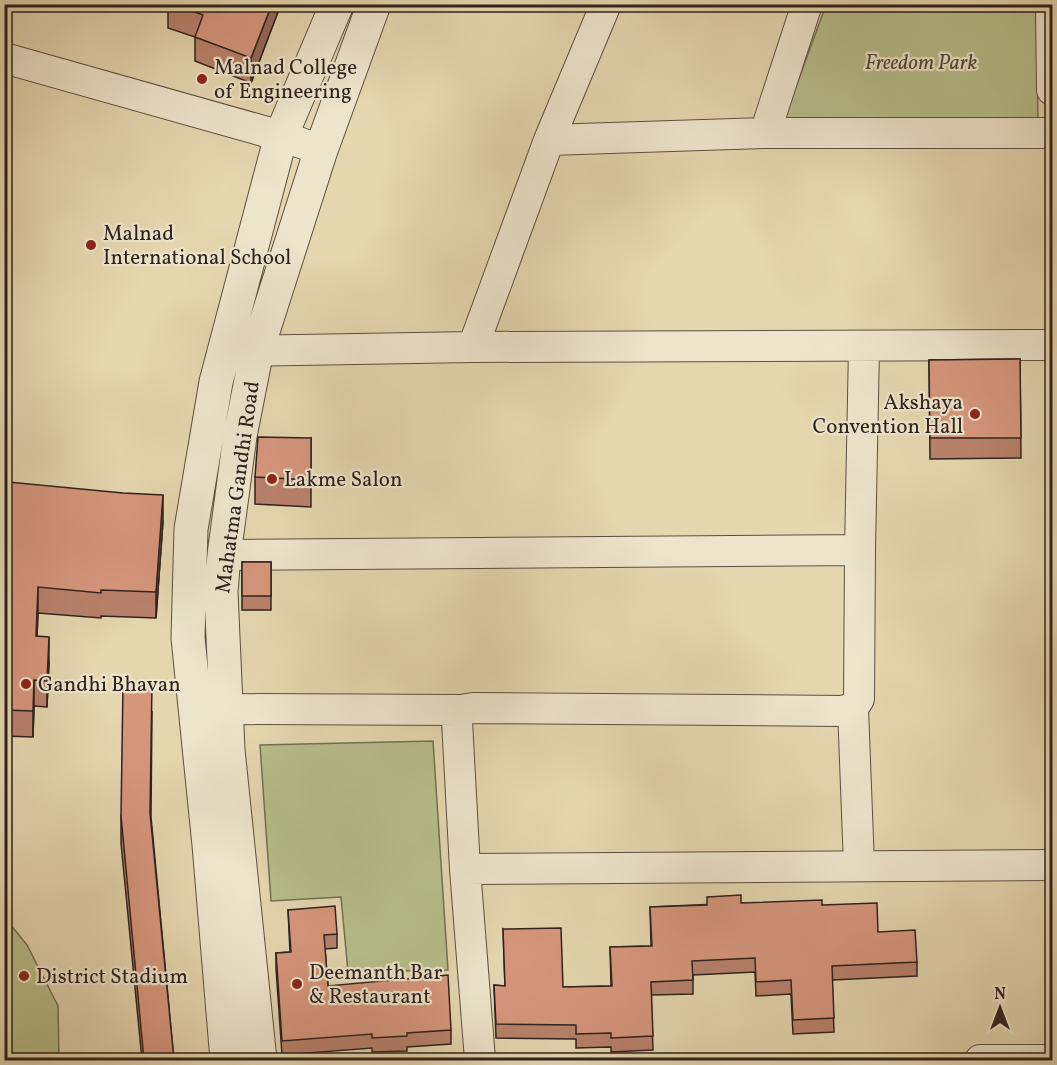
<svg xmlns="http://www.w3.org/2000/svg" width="1057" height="1065" viewBox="0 0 1057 1065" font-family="Vollkorn,serif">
<rect width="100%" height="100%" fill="#e4d6af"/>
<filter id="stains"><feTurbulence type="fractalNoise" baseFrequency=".00333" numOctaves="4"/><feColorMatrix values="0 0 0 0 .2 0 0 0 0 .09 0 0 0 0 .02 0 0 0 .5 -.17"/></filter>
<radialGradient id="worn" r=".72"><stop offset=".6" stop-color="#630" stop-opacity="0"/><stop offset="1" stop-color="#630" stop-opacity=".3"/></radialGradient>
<path fill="#b6bd8a" stroke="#727054" stroke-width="1.5" d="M826 5H1036L1038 120 784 119Z
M433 741 448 970 348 972 341 897 271 901 260 745Z
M5 918 27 945 58 1006 59 1060H5Z"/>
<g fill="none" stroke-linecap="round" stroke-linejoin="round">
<g stroke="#5c4f42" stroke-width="32">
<path id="minor" d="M606 4 549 140 765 133
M807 4 765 133H1052
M1051 4 1052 90
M4 58 281 136 321 150
M473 347 549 140
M234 351 473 347 1052 345
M860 550 864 347
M224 555 860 550 859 699 853 708 842 711 473 708 461 710 457 721 465 869 1052 865
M853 708 859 866
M226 709 461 710
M465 869 480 1060
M980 1060H1052"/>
</g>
<g stroke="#5c4f42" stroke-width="35">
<path id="tertiary" d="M227 1060 209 845 188 638 191 529 216 382 281 136 337 4
M260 1060 228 750 221 592 224 555 240 436 257 350 321 150 374 4"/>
</g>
<use href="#minor" stroke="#ede4cb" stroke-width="30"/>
<use href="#tertiary" stroke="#ede4cb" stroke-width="33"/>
</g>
<path fill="#b8816c" stroke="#2e221d" stroke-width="1.5" d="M168 4H281L251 83 195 61V37L168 28Z
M1020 359 1021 458 930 459 929 360Z
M311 438V507L255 504V477Z
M4 517 163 521 156 618 101 616V618L38 613 37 636 49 662 47 707 34 706 33 737 4 736Z
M242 562H271V610H242Z
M152 711 151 817 174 1060H142L121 843V816Z
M741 903 822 905 878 932 917 962V976L832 980 834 1032 793 1034 791 994 756 996 755 972 693 975V994L651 995 653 1050 611 1052V1047L576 1048V1039L496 1038 494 985 505 986 503 929 563 987 611 986 610 947 651 946 650 907Z
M288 910 337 934V948L325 949 328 986 451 1030V1044L407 1047V1051L372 1052V1048L282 1055 276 968V953L290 952Z"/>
<path fill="#966958" stroke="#2e221d" stroke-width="1.5" d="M272 4H281L251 83V58Z
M163 495V521L156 618V592Z
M38 587V613L36 661V636Z
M49 637V662L47 707V681Z
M34 680V706L33 737V711Z"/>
<path fill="#d6967d" stroke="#2e221d" stroke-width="1.5" d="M173 4H272L251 58 195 37 203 15Z
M1020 359 1021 438H930L929 360Z
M258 437 311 438V480L255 477Z
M8 482 123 493 163 495 156 592 101 590V593L38 587 36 636 49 637 47 681 34 680 33 711 4 710V517Z
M242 562H271V596H242Z
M152 684 150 813 174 1060H144L121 816 123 685Z
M741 895V903L822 900V905L877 903 878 932 915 930 917 962 832 966 834 1018 793 1020 791 980 756 982 755 958 692 961 693 980 651 982 653 1036 611 1038V1033L576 1034V1025L496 1024 494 985 505 986 503 929 561 928 563 987 612 986 610 947 652 946 650 907 707 905V897Z
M335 906 337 934 324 935 328 986 448 975 451 1030 407 1033V1036L372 1038V1034L282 1041 276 953 291 952 288 910Z"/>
<g fill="#8f2418" stroke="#ede4cb" stroke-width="2">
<circle cx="202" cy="79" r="6"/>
<circle cx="91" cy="245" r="6"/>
<circle cx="975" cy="414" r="6"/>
<circle cx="272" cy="479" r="6"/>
<circle cx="26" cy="684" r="6"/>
<circle cx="24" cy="976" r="6"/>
<circle cx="297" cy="984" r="6"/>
</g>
<g text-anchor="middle" stroke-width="4.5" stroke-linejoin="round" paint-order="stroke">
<g font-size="21" font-style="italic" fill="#504938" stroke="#ede4cb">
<text x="921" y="69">Freedom Park</text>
</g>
<g font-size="21" fill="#2e221d" stroke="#ede4cb" text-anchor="start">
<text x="214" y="74">Malnad College<tspan x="214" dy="24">of Engineering</tspan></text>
<text x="103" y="240">Malnad<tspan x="103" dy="24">International School</tspan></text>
<text x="963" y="409" text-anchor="end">Akshaya<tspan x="963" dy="24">Convention Hall</tspan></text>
<text x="284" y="486">Lakme Salon</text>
<text x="38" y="691">Gandhi Bhavan</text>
<text x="309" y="979">Deemanth Bar<tspan x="309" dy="24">&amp; Restaurant</tspan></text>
<text x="36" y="983">District Stadium</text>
</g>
<g font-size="21" fill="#2e221d" stroke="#ede4cb">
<text transform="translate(237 487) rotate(-82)" y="7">Mahatma Gandhi Road</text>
</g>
</g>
<rect width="1057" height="1065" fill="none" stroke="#e4d6af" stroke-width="24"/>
<rect x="6" y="6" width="1045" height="1053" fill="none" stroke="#2e221d" stroke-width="3"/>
<rect x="12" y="12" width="1033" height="1041" fill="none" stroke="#2e221d" stroke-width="1.5"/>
<g transform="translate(1000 1008)" stroke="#ede4cb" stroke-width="4.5" paint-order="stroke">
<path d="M0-4.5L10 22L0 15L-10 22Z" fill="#2e221d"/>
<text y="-9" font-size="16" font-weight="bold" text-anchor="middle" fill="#2e221d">N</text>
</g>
<rect width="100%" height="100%" filter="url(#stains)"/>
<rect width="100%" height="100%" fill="url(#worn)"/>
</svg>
